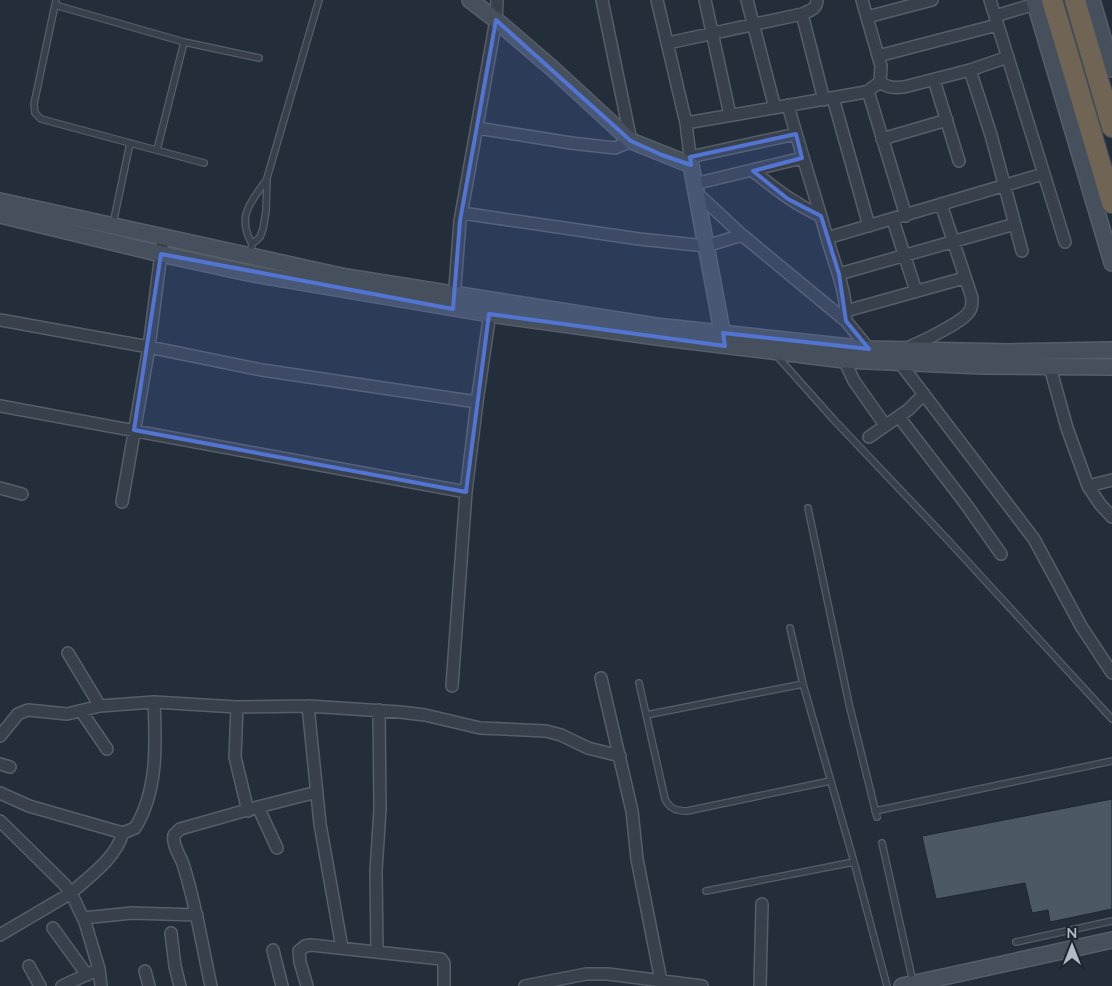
<svg xmlns="http://www.w3.org/2000/svg" width="1112" height="986" viewBox="0 0 1112 986" font-family="Lato,sans-serif">
<rect width="100%" height="100%" fill="#242e3a"/>
<path fill="#4c5965" stroke="#1f2732" d="M1112 799V909L1050 922 1048 910 1032 913 1025 883 936 899 922 836Z"/>
<g fill="none" stroke-linecap="round" stroke-linejoin="round">
<g stroke="#565e69" stroke-width="8">
<path id="lane" d="M56 0 34 104 35 113 41 119 204 163
M55 5 184 42 259 58
M157 150 184 42
M113 224 130 143
M252 244C236 216 251 202 267 179
M250 254 252 244 260 237 263 229 266 211 267 178 319 0
M777 356 834 420 945 537 1112 719
M808 508 849 704 877 817
M790 628 803 684 854 862 887 986
M639 683 665 799C670 809 676 811 687 811L830 781
M646 715 803 684
M875 811 1112 761
M882 843 913 982
M706 891 854 862
M1016 942 1112 921"/>
</g>
<g stroke="#565e69" stroke-width="14">
<path id="street" d="M657 0 686 123 691 165
M705 0 730 115
M747 0 775 108
M990 0 1065 242
M802 14 824 100
M995 16 1035 4
M867 17 932 0
M668 43 802 14C809 11 817 9 817 0
M878 56 997 25
M970 70 991 135 1022 251
M934 80 959 161
M880 82C888 88 894 88 904 87L970 70 1008 57
M868 91 906 216
M833 98 869 226
M788 105C800 150 815 194 827 238 835 266 847 292 846 321
M686 123 860 93 868 91 880 82 881 66 862 0
M477 128 571 143 615 148 631 141 602 0
M882 139 947 120
M690 157 796 134
M753 171C776 189 794 204 821 216
M694 184 802 158
M698 194 742 235 846 321 869 349
M462 213 639 239 706 246 742 235
M893 220 916 291
M827 238 1043 174
M839 274 1015 224
M454 300 460 221 496 20 497 0
M846 311 964 278
M0 320 149 347 262 370 477 402
M907 348C919 343 961 323 968 313 972 309 972 304 972 298L941 204
M844 360 854 381 885 425
M900 363 1034 539 1081 626 1112 673
M1050 367 1067 428 1088 486 1100 504 1112 517
M0 406 466 492
M899 417 965 503 1001 554
M869 437 908 410 924 394
M1088 486 1112 480
M0 488 22 494
M122 502 149 347 163 238
M68 653 100 706
M601 678 632 811 637 859 662 986
M452 686 466 492 477 402 491 306
M308 706 320 824 342 948
M237 707 235 757 248 811
M81 711 107 749
M0 736 18 714 28 710 67 714 100 706 154 702 237 707 308 706 400 712 425 715 480 728 546 731 561 735 588 748 620 756
M0 764 10 767
M0 793 29 806 123 833C115 859 91 875 71 893L64 884 0 821
M123 833 135 828C158 791 156 744 154 702
M277 848 258 807 317 792
M83 918 132 913 197 915
M53 928 87 975
M171 933 175 966 180 986
M0 935 71 893 85 922 99 969 62 986
M273 950 282 986
M377 952 376 871 380 809 379 710
M29 966 40 986
M99 969 101 986
M145 971 149 986
M211 986C202 945 196 904 183 864 180 855 172 845 174 835L180 829 258 807
M307 986 300 962 299 951 305 946 311 945 441 959 444 963V986
M525 986 586 974H608L702 986
M760 986 762 904"/>
</g>
<g stroke="#565e69" stroke-width="18">
<path id="secondary" d="M470 0 496 20 553 69 631 141 691 165 724 342
M1034 0 1112 263
M1092 0 1112 69
M0 201 346 277 656 326 869 349 1009 352 1112 350
M0 215 161 254 248 273 489 314 664 338 844 360 984 366 1112 367
M902 986 1112 940"/>
</g>
<g stroke="#434b56" stroke-width="22">
<path id="highway" d="M1052 0 1112 203
M1075 0 1112 127"/>
</g>
<use href="#lane" stroke="#38404b" stroke-width="5.5"/>
<use href="#street" stroke="#38404b" stroke-width="11"/>
<use href="#secondary" stroke="#46505d" stroke-width="15"/>
<use href="#highway" stroke="#706555" stroke-width="20"/>
</g>
<path fill="#5274d2" fill-opacity="0.2" stroke="#5274d2" stroke-width="4" stroke-linejoin="round" d="M496 20 631 141 662 155 691 165 690 157 796 134 802 158 753 171 788 199 821 216 839 274 846 321 869 349 723 333 725 346 489 314 466 492 134 430 161 254 453 309 460 221Z"/>
<g transform="translate(1072 946)" stroke="#1d252f" stroke-width="4" paint-order="stroke">
<path d="M0-4L9 19L0 12L-9 19Z" fill="#b3bbc6"/>
<text y="-8" font-size="14" font-weight="bold" text-anchor="middle" fill="#b3bbc6">N</text>
</g>
</svg>
